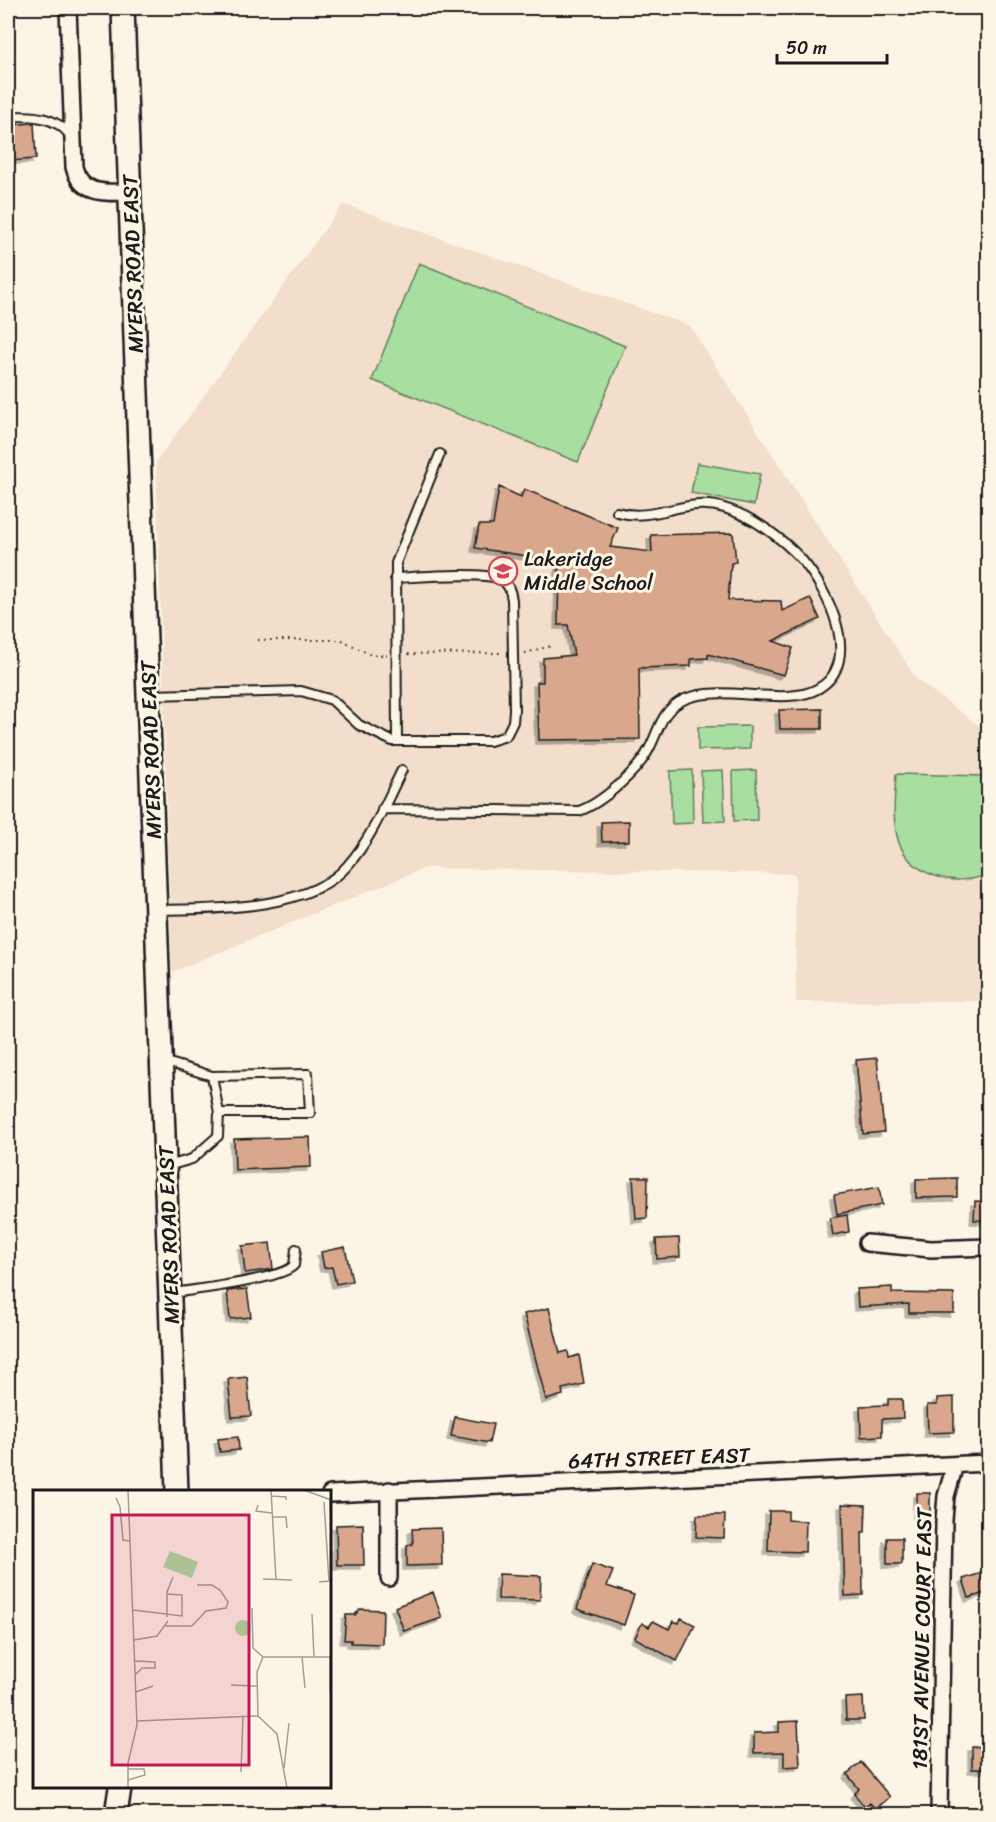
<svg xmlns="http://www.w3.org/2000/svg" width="996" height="1822" viewBox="0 0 996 1822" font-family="Sriracha,sans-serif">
<defs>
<filter id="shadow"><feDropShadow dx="-4" dy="4" stdDeviation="0" flood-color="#0004"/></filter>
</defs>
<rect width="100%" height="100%" fill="#fcf5e5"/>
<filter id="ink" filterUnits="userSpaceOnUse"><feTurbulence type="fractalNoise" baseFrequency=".0167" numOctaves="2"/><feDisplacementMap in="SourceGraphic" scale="12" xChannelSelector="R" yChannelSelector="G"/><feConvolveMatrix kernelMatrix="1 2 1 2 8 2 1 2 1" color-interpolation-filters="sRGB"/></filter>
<g filter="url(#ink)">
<path fill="#f2deca" d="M343 204 690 326 917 680 988 732V1001L796 1002 795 874 425 868 172 972 156 462Z"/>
<path fill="#a8dea0" stroke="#627d5e" stroke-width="1.5" d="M419 263 625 346 578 462 372 380Z
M697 463 760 474 754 505 691 493Z
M750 726V749L698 750V727Z
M692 770 693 823 672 824 670 771Z
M723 770 725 821 703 822 701 771Z
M756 770 757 820 734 821 733 771Z
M896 774 988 776V874C954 889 906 875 897 836 892 816 895 794 896 774Z"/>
<path fill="#d9a88c" stroke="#1c1c1c" stroke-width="1.5" filter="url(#shadow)" d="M34 123 36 159 8 161V125Z
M499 487 521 497 524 489 618 528 610 547 652 552 651 535 733 533 736 562 731 563 728 600 781 601 782 611 810 598 820 619 773 641 793 648 784 675 708 654V658L691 659V666L639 668 640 739 539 740 537 682H543V658L574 655 568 625H558L559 561 475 548 479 525H493Z
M822 709V729H780L779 710Z
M629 821V841L602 842 601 822Z
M877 1058 884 1132 863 1134 856 1060Z
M310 1137 311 1167 235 1170 234 1139Z
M633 1177H648L647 1218 636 1219Z
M957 1178V1197L916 1198V1179Z
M879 1187 882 1205 837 1214 834 1195Z
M975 1201 988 1202V1221L974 1220Z
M847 1215 849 1232 833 1235 830 1218Z
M679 1238 680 1257 657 1259 656 1239Z
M270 1243 273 1269 245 1273 242 1246Z
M345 1247 352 1281 336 1284 332 1267 324 1268 321 1252Z
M892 1287V1293L954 1294V1313H909V1304L858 1307 857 1289Z
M247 1289 251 1317 230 1319 227 1291Z
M549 1308 560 1353 568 1351 569 1358 579 1355 584 1384 562 1389 563 1395 546 1400 524 1314Z
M247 1377 251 1416 232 1417 228 1379Z
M954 1397V1432L928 1433 927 1405H937V1398Z
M888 1399H902L903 1418 882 1419V1436L861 1437 860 1406 888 1405Z
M455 1417 493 1424 489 1443 451 1436Z
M238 1437 239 1450 220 1452 218 1439Z
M917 1493H930V1515L917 1514Z
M842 1504 866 1505 865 1532H862L863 1595 845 1596Z
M769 1511H788V1520L806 1521 805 1552 768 1551Z
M697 1515H725L724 1538 696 1537Z
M363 1524 364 1565H337L336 1525Z
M441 1528 442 1565 407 1566V1545L413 1544 412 1529Z
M887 1538H902V1564H887Z
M592 1564 613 1571 607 1586 634 1595 624 1625 577 1609Z
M988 1571V1592L969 1598 963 1579Z
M499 1574 541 1576 540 1600 498 1599Z
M433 1592 442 1618 404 1631 395 1607Z
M360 1609 383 1610 382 1644 351 1643V1640H344L346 1615H355Z
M681 1618 695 1625 677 1661 635 1638 642 1623 649 1627 653 1621 669 1629 673 1621 679 1623Z
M863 1697 864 1720H846L845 1698Z
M798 1721 800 1766 784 1767V1752L754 1753V1733L779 1732V1722Z
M972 1747H988V1769H972Z
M861 1762 890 1797 875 1809 870 1803 865 1807 854 1794 859 1789 847 1774Z"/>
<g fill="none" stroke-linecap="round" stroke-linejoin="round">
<g stroke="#1c1c1c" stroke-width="12">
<path id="lane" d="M8 116C32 116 54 115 70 135
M151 695 301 691 332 700 359 725 392 741H490L506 736 513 722 514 710 512 600C511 593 509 584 502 580 488 571 415 577 395 578
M397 741 396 563 440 454
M382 809 579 811C602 803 638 771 649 749 660 728 661 710 685 699 722 683 786 708 819 688 864 661 827 589 802 560 782 538 752 516 724 508 685 496 656 523 617 512
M158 910C212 909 310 911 348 865 372 838 386 802 402 770
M163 1061 212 1076 308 1074 310 1113H219L218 1136 192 1159 168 1166
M212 1076 219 1113
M172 1293C193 1290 284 1279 294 1265L296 1249"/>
</g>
<g stroke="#1c1c1c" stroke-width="20">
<path id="street" d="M68 8 74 167C81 195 105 193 130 192
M867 1243 931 1249 988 1247
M330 1494 988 1463
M389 1578V1490
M939 1814 944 1520 946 1496 955 1465"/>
</g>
<g stroke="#1c1c1c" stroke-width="26">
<path id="secondary" d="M123 8 177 1492
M116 1814 120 1788"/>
</g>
<path stroke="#1c1c1c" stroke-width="2" stroke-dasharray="1.5 4.5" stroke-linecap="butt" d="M258 640H342L371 655H387
M525 653 551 646
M408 654 501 653"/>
<use href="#lane" stroke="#fcf5e5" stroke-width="8"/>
<use href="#street" stroke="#fcf5e5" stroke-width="15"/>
<use href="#secondary" stroke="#fcf5e5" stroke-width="21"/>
</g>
</g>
<defs>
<g id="school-ring" transform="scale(1.5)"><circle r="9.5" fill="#fcf5e5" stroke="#d1495b" stroke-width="1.5"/><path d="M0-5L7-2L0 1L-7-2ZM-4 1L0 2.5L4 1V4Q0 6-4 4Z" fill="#d1495b"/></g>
</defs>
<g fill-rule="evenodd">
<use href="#school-ring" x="503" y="571"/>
</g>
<g text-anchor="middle" stroke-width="6" stroke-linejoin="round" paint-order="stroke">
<g font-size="21" fill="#1c1c1c" stroke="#fcf5e5">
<text transform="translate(133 264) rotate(-92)" y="7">MYERS ROAD EAST</text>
<text transform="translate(151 750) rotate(-92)" y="7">MYERS ROAD EAST</text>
<text transform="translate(169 1235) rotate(-92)" y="7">MYERS ROAD EAST</text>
<text transform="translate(659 1458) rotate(-2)" y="7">64TH STREET EAST</text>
<text transform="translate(922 1639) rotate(-89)" y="7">181ST AVENUE COURT EAST</text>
</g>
<g font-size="21" fill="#1c1c1c" stroke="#fcf5e5" text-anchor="start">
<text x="524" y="566">Lakeridge<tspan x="524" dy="24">Middle School</tspan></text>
</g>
</g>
<g transform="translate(33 1490)">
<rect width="298" height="298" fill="#fcf5e5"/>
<path d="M137 61 165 72 159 88 130 77ZM202 138a8 8 0 1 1 16 0a8 8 0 1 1-16 0Z" fill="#a8dea0"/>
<path fill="none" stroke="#a29e95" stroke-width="1.5" d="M238 0 243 90M271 0 298 10M238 6 253 7V10M83 8 87 17 90 50 97 51M297 10 299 70M225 15 223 21 239 23M239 27H253L254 38M230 89 259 90M286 92 296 91 291 12M219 118 220 158 230 167M100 120 149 126V105L134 104M279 124 281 167M134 127V102L140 87M132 136H159L173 121 193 118 195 112 187 100 179 95H164M101 150 124 146 135 131M230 167H299M269 167 272 198M102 171 122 172V178H109L102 185M198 195 224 196M103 202 120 196M297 202V167M225 226 244 244 254 298M225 226 224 182 230 167M104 231 225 226M251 278 256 233M208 282 210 226M95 290 112 285 111 279H95M95 298V273L104 235 95 0"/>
<path fill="#c2185b" fill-opacity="0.15" stroke="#c2185b" stroke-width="3" d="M79 25H216V275H79Z"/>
<rect width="298" height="298" fill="none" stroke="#1c1c1c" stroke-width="3"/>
</g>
<rect width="996" height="1822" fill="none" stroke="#fcf5e5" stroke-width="30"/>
<rect x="15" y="15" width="966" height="1792" fill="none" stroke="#1c1c1c" stroke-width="2" filter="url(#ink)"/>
<path d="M777 54v9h110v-9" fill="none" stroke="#1c1c1c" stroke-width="3"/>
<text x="786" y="54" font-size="18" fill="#1c1c1c" stroke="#fcf5e5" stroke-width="4.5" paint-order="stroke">50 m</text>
</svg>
